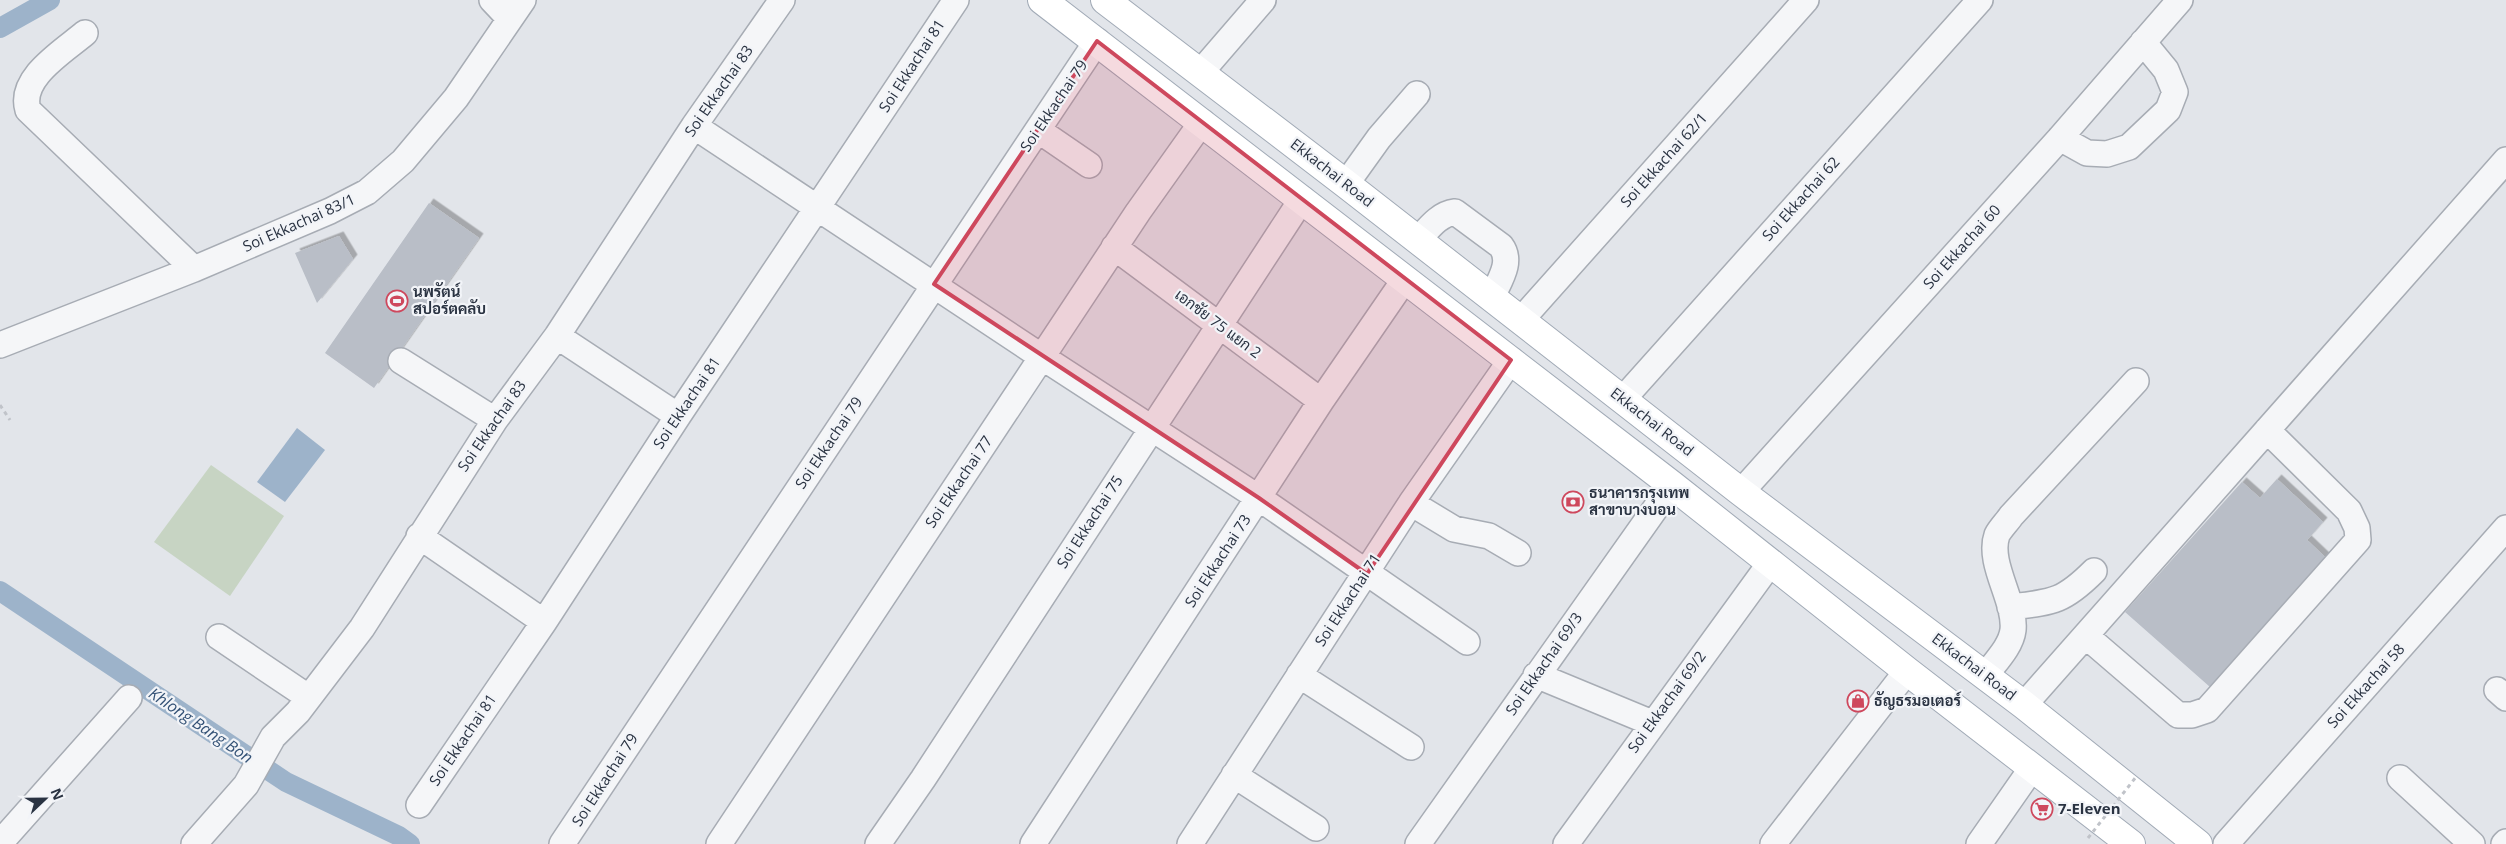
<svg xmlns="http://www.w3.org/2000/svg" width="2506" height="844" viewBox="0 0 2506 844" font-family="'Open Sans',Sarabun,sans-serif">
<defs>
<filter id="shadow"><feDropShadow dx="4.5" dy="-4.5" stdDeviation="0" flood-color="#0004"/></filter>
</defs>
<rect width="100%" height="100%" fill="#e2e5ea"/>
<path fill="#c7d4c3" d="M211 465 284 516 230 596 154 542Z"/>
<path fill="#9db3ca" d="M297 428 325 450 285 502 257 482Z"/>
<g fill="none" stroke-linecap="round" stroke-linejoin="round">
<path stroke="#9db3ca" stroke-width="20" d="M0 28 50 0
M0 591 286 782 399 836 410 844"/>
</g>
<path fill="#b9bec7" filter="url(#shadow)" d="M429 203 479 238 374 388 325 353Z
M339 236 353 259 317 303 295 253Z
M2277 479 2323 522 2307 540 2326 558 2210 687 2125 612 2242 482 2260 498Z"/>
<g fill="none" stroke-linecap="round" stroke-linejoin="round">
<g stroke="#a7acb4" stroke-width="28">
<path id="minor" d="M492 0 510 19
M85 33C64 51 18 78 28 110L194 269
M1200 73 1263 0
M694 126 1042 357 1259 498 1467 642
M1038 130 1089 165
M2060 138 2087 153 2107 154 2129 147 2168 110 2175 92 2166 70 2143 42
M1346 184 1379 138 1417 94
M1418 240C1429 228 1439 214 1455 212L1501 246C1513 262 1499 281 1492 297
M1114 247 1321 401
M1521 320 1806 0
M557 336 678 416
M0 345 194 269 330 211 367 192 403 161 456 98 523 0
M401 361 495 420
M1623 399 1980 0
M1741 492 2060 138 2180 0
M1411 503 1454 529 1489 536 1518 553
M419 536 544 622
M2010 607C2053 602 2063 602 2094 571
M2086 636 2178 715H2192L2207 710 2358 540 2357 528 2349 511 2267 430
M219 637 308 697
M1299 675 1411 747
M1536 675 1652 723
M1985 676C1994 663 2011 647 2013 630 2016 601 1987 563 1997 535 2000 529 2007 522 2011 516L2136 381
M2497 690 2506 698
M2024 705 2506 160
M1234 775 1316 828
M2400 778 2472 844
M419 805 544 622 678 416 956 0
M0 843 129 698
M194 844 246 785 273 737 298 712 362 628 495 420 557 336 694 126 782 0
M562 844 1097 41
M719 844 1138 212 1202 122
M878 844 923 779 1302 199
M1033 844 1321 401 1405 279
M1190 844 1411 503 1511 360
M1418 844 1672 485
M1566 844 1771 562
M1773 844 1907 671
M1979 844 2032 768
M2226 844 2506 528
M2504 844 2506 842"/>
</g>
<g stroke="#a1aab6" stroke-width="30">
<path id="major" d="M1042 0 1672 485 1907 671 2131 844
M1105 0 1346 184 1741 492 2024 705 2198 844"/>
</g>
<path stroke="#c0c3c9" stroke-width="3" stroke-dasharray="4 4" stroke-linecap="butt" d="M0 405 10 420"/>
<use href="#minor" stroke="#f5f6f8" stroke-width="25"/>
<use href="#major" stroke="#fff" stroke-width="28"/>
<path stroke="#c0c3c9" stroke-width="3" stroke-dasharray="4 4" stroke-linecap="butt" d="M2088 838 2136 777"/>
</g>
<path fill="#ce485d" fill-opacity="0.2" stroke="#ce485d" stroke-width="4" stroke-linejoin="round" d="M1097 41 1511 360 1367 574 1259 498 934 284Z"/>
<defs>
<g id="stadium-ring" transform="scale(1.125)"><circle r="9.5" fill="#f2f4f8" stroke="#ce485d" stroke-width="1.5"/><path d="M0-5a6.5 5 0 1 0 0 10a6.5 5 0 1 0 0-10ZM-3.5-1.8h7v3.6h-7Z" fill="#ce485d"/></g>
<g id="bank-ring" transform="scale(1.125)"><circle r="9.5" fill="#f2f4f8" stroke="#ce485d" stroke-width="1.5"/><path d="M-6-4H6V4H-6ZM0-2.3a2.3 2.3 0 1 0 0 4.6a2.3 2.3 0 1 0 0-4.6Z" fill="#ce485d"/></g>
<g id="shop-ring" transform="scale(1.125)"><circle r="9.5" fill="#f2f4f8" stroke="#ce485d" stroke-width="1.5"/><path d="M-5-2.5h2.3a2.7 3.5 0 0 1 5.4 0H5L5.5 6h-11ZM-1.5-2.5h3a1.5 2.3 0 0 0-3 0Z" fill="#ce485d"/></g>
<g id="supermarket-ring" transform="scale(1.125)"><circle r="9.5" fill="#f2f4f8" stroke="#ce485d" stroke-width="1.5"/><path d="M-6-5.5h2.5l.6 2H6L4.5 2H-2.5L-4.4-4H-6ZM-1.5 3.2a1.3 1.3 0 1 0 .1 0ZM3 3.2a1.3 1.3 0 1 0 .1 0Z" fill="#ce485d"/></g>
</defs>
<g fill-rule="evenodd">
<use href="#stadium-ring" x="397" y="301"/>
<use href="#bank-ring" x="1573" y="502"/>
<use href="#shop-ring" x="1858" y="701"/>
<use href="#supermarket-ring" x="2042" y="809"/>
</g>
<g text-anchor="middle" stroke-width="4.5" stroke-linejoin="round" paint-order="stroke">
<g font-size="15" fill="#2a3342" stroke="#f2f4f8">
<text transform="translate(912 66) rotate(-57)" y="5">Soi Ekkachai 81</text>
<text transform="translate(719 91) rotate(-55)" y="5">Soi Ekkachai 83</text>
<text transform="translate(1054 106) rotate(-56)" y="5">Soi Ekkachai 79</text>
<text transform="translate(1664 160) rotate(-48)" y="5">Soi Ekkachai 62/1</text>
<text transform="translate(1332 173) rotate(38)" y="5">Ekkachai Road</text>
<text transform="translate(1801 199) rotate(-48)" y="5">Soi Ekkachai 62</text>
<text transform="translate(299 223) rotate(-24)" y="5">Soi Ekkachai 83/1</text>
<text transform="translate(1962 247) rotate(-48)" y="5">Soi Ekkachai 60</text>
<text transform="translate(1218 324) rotate(37)" y="5">เอกชัย 75 แยก 2</text>
<text transform="translate(687 403) rotate(-56)" y="5">Soi Ekkachai 81</text>
<text transform="translate(1652 422) rotate(38)" y="5">Ekkachai Road</text>
<text transform="translate(492 426) rotate(-55)" y="5">Soi Ekkachai 83</text>
<text transform="translate(829 443) rotate(-56)" y="5">Soi Ekkachai 79</text>
<text transform="translate(959 482) rotate(-56)" y="5">Soi Ekkachai 77</text>
<text transform="translate(1090 522) rotate(-57)" y="5">Soi Ekkachai 75</text>
<text transform="translate(1218 561) rotate(-57)" y="5">Soi Ekkachai 73</text>
<text transform="translate(1348 600) rotate(-57)" y="5">Soi Ekkachai 71</text>
<text transform="translate(1544 664) rotate(-55)" y="5">Soi Ekkachai 69/3</text>
<text transform="translate(1974 667) rotate(37)" y="5">Ekkachai Road</text>
<text transform="translate(2366 686) rotate(-48)" y="5">Soi Ekkachai 58</text>
<text transform="translate(1667 702) rotate(-54)" y="5">Soi Ekkachai 69/2</text>
<text transform="translate(463 740) rotate(-56)" y="5">Soi Ekkachai 81</text>
<text transform="translate(605 780) rotate(-57)" y="5">Soi Ekkachai 79</text>
</g>
<g font-size="15" font-weight="bold" fill="#2a3342" stroke="#f2f4f8" text-anchor="start">
<text x="413" y="297">นพรัตน์<tspan x="413" dy="17">สปอร์ตคลับ</tspan></text>
<text x="1589" y="498">ธนาคารกรุงเทพ<tspan x="1589" dy="17">สาขาบางบอน</tspan></text>
<text x="1874" y="706">ธัญธรมอเตอร์</text>
<text x="2058" y="814">7-Eleven</text>
</g>
<g font-size="16" font-style="italic" fill="#345276" stroke="#f2f4f8">
<text transform="translate(201 725) rotate(34)" y="6">Khlong Bang Bon</text>
</g>
</g>
<g transform="translate(45 799) rotate(68)" stroke="#f2f4f8" stroke-width="4" paint-order="stroke">
<path d="M0-4L9 19L0 12L-9 19Z" fill="#2a3342"/>
<text y="-8" font-size="14" font-weight="bold" text-anchor="middle" fill="#2a3342">N</text>
</g>
</svg>
